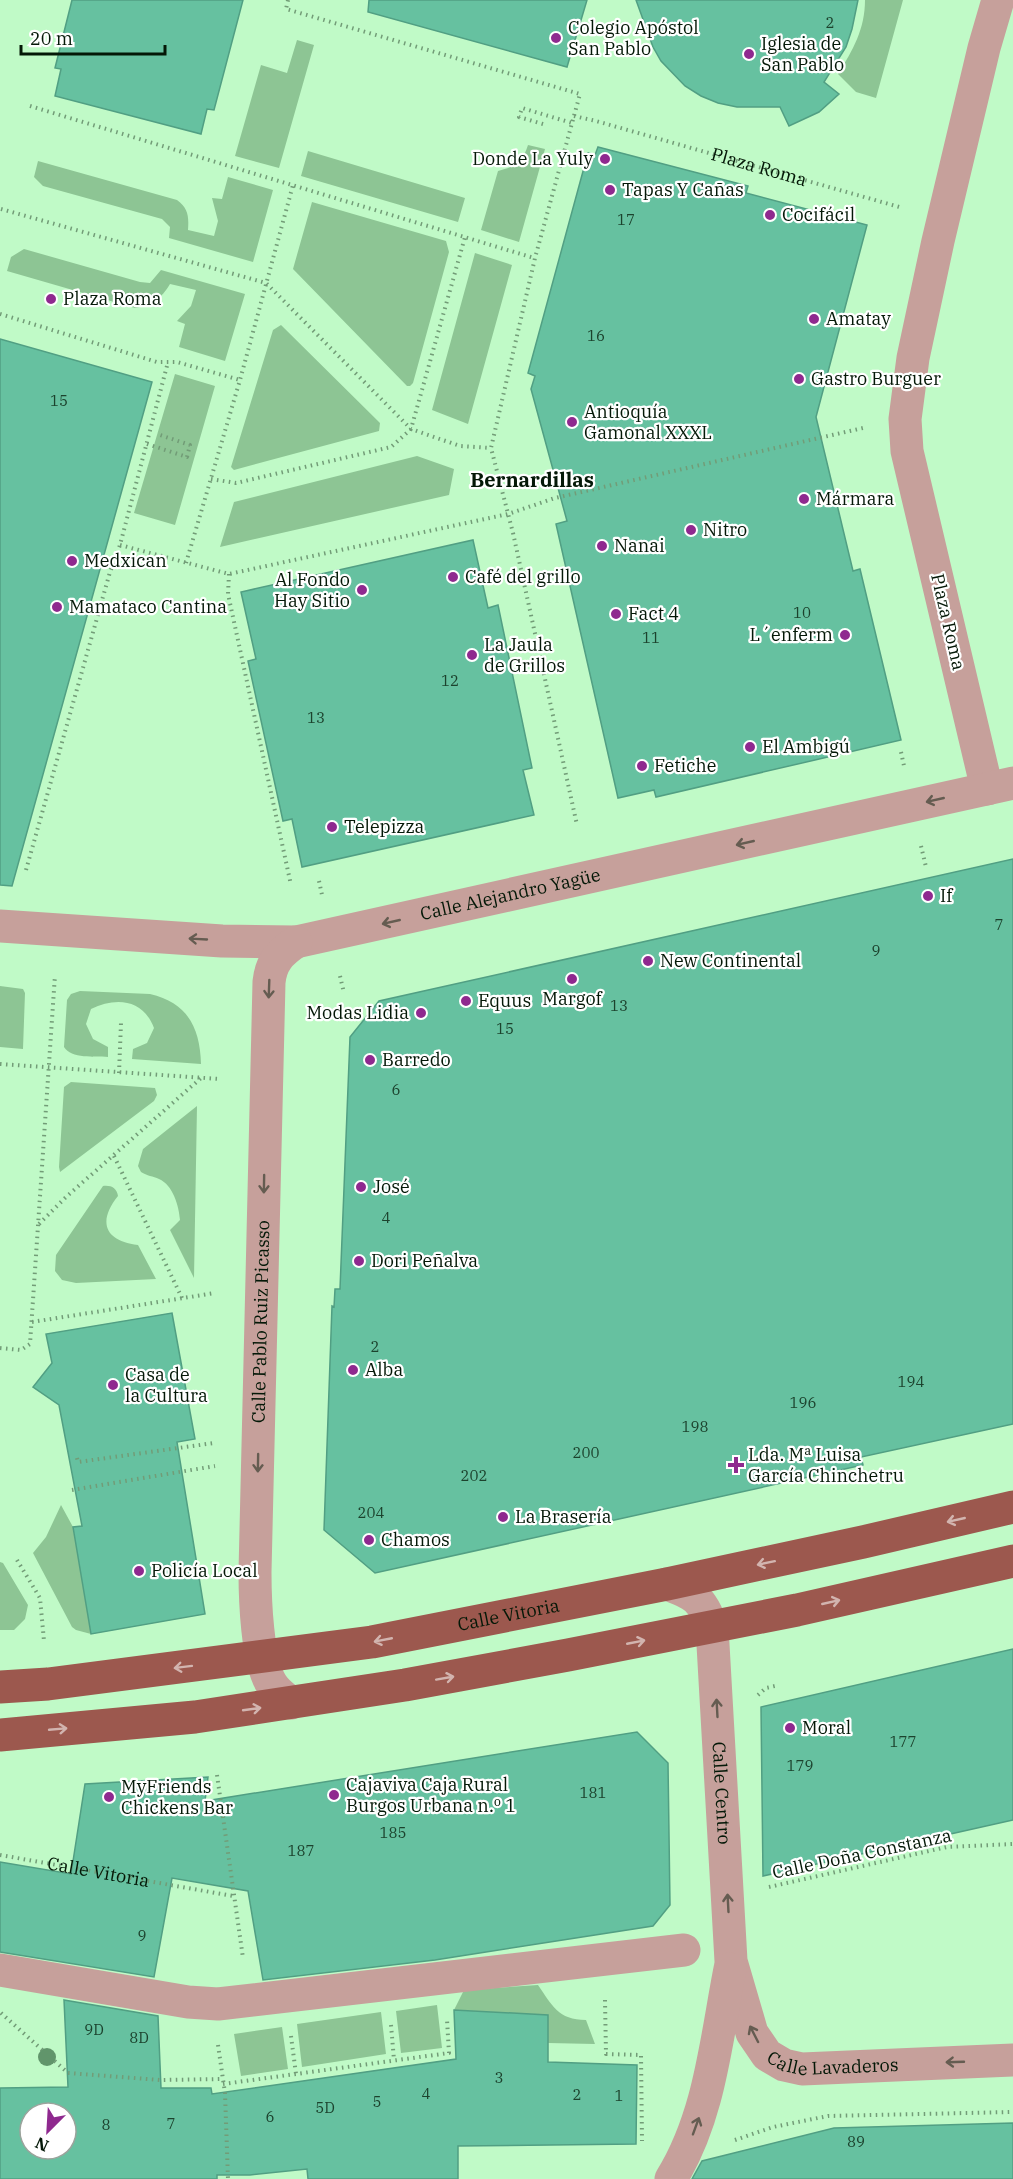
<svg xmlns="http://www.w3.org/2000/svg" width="1013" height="2179" viewBox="0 0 1013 2179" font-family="'IBM Plex Serif',serif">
<rect width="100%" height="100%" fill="#c0fac7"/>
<path fill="#8dc594" d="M865 0H903L876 98 856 92 838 74C853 50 865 29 865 0Z
M297 40 314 45 279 168 235 156 261 65 287 73Z
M528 145 545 149 519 242 481 230 498 171C517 166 522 163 528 145Z
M308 151 465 198 458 222 301 176Z
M38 161 177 200C188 208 189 216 188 230L214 236 218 221 212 198 222 199 228 177 273 190 253 262 169 238 170 227 162 219 43 186 34 177Z
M312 202 446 241 449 252 413 383 410 386H407L293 269Z
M24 249 140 282 150 283 161 270 245 294 225 361 179 347 185 324 177 321 191 306 196 290 170 284C161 299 152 305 135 308L7 271 11 257Z
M475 253 512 265 468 424 432 410Z
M281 325 380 423 379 431 234 470 231 467 273 330Z
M175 374 215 386 175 525 134 513Z
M417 456 454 469 449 495 220 547 234 502Z
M0 986 23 989 25 993 23 1049 0 1047Z
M80 991 150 994C188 1003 200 1028 201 1064L132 1059 133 1049 147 1043 154 1028C143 999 116 997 91 1009L86 1024 93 1039 108 1047V1057C95 1056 71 1059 64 1047L67 1000 71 994Z
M71 1082 155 1088 157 1095 154 1101 60 1172 59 1167 64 1087Z
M197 1106 194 1278 170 1230 180 1220C179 1206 173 1185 159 1179 153 1176 147 1176 141 1172L138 1166 143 1149Z
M103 1186C111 1185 117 1188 118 1196 97 1222 105 1241 138 1245L156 1279 76 1283 62 1280 55 1271 56 1255Z
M61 1505 73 1527 91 1634 76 1630 72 1627 33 1553 46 1537Z
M0 1562 3 1563 28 1605 25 1619 14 1630H0Z
M538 1985C552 2005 558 2020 586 2020L595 2044 548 2043 547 2015 454 2010 464 1990Z
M437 2005 442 2048 401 2053 396 2011Z
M381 2012 386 2054 302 2067 297 2024Z
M282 2027 288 2069 241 2076 234 2034Z"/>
<path fill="#66c1a0" stroke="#519f83" stroke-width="1.5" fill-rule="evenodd" d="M72 0H243L214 110 207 109 201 134 55 96 61 69 55 68Z
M369 0H587L567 67 368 12Z
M636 0H858L852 29 846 47 824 82 839 94 819 112 789 126 780 107H737L718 103 701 96 685 86 661 61 653 47Z
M598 147 748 186 746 193 867 225 816 417 853 571 860 569 901 740 656 797 654 790 618 798 556 524 567 521 531 389 535 376 528 373 588 153 595 155Z
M0 339 152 382 12 886 0 885Z
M473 540 488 608 498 605 532 768 523 770 534 815 302 867 292 819 283 821 248 661 256 659 241 592Z
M1013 859V1424L861 1457 863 1465 375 1573 324 1530 332 1306 334 1307 335 1289H340L350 1037 379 1001Z
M172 1313 195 1439 177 1442 205 1614 91 1634 73 1527 82 1526 59 1405 33 1387 52 1363 46 1334Z
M1013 1649V1820L763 1876 761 1707Z
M637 1732 668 1763 670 1905 653 1926 435 1960 263 1980 248 1891 172 1878 154 1977 0 1952V1862L71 1874 85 1784 208 1777 205 1801Z
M64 2000 158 2016 161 2088H211L212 2094 456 2059 454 2010 548 2015V2062L637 2065 636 2144 458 2146V2179H308L307 2169 250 2175H217V2179H0V2088L68 2087ZM30 2113H66V2149H30Z
M1013 2123V2179H692L702 2161 834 2128Z"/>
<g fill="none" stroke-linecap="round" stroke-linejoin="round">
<g stroke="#729c77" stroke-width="4" stroke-dasharray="1.5 4.5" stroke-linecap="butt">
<path d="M288 0 286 9 580 94 535 258 491 448 513 533 577 825"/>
<path d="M30 106 534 258"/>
<path id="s1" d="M574 116 596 121 903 208"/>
<path d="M543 124 519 117 522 108 572 123"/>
<path d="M1 209 266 283 411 429 460 446 491 448"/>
<path d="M0 314 157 362H177L240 380"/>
<path d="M147 444 187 457 190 445 157 434"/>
<path d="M211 479 236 483 391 447 411 429 465 237"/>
<path d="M120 545 229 574 508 514 555 498 863 428"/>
<path d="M186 563 240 380 293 185"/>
<path d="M229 574 228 594 291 885"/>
<path d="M901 752 904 766"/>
<path d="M921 846 926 867"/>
<path d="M26 870 110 572 120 545 168 362"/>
<path d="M319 881 322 895"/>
<path d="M340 976 344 993"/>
<path d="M0 1064 220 1079"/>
<path d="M119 1073 121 1023"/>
<path d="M114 1156 182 1298"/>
<path d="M39 1224 66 1197 201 1078"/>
<path d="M32 1322 215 1293"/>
<path d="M0 1348 21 1350 30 1344 55 975"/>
<path d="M77 1458 78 1462 214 1443"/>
<path d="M72 1490 215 1466"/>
<path d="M17 1560 40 1598 44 1641"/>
<path d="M758 1695 766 1688 775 1686"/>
<path d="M217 1775 243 1958"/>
<path id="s2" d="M0 1855 233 1896"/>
<path d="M769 1887 947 1847 1013 1844"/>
<path d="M605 2000 606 2054 641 2055 642 2141"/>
<path d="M1 2013 68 2073 160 2080 223 2079"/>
<path d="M391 2025 394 2060"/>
<path d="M291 2036 296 2074"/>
<path d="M218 2045 225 2093 228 2179"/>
<path d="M223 2084 449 2053 447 2020"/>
<path d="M735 2140 773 2127 828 2116 1013 2112"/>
</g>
<path stroke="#c6a09b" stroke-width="33" d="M0 1970 188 2002 218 2004 684 1950"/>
<g stroke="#c6a09b" stroke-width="33">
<path d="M987 789 907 451 905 419 913 358 938 241 984 48 998 0"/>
<path id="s3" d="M0 926 222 941 296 942 1013 783"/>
<path id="s4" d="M667 1584C695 1595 702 1598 712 1627L731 1961 752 2033 767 2055 784 2065 802 2069 1013 2060"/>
<path id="s5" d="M291 1703C284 1697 275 1691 271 1683 257 1660 255 1599 255 1572L269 982C271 962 280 953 296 942"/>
<path d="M671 2179C710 2116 716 2040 730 1969"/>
</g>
<g stroke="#9c584e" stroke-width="33">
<path id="s6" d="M0 1687 48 1684 372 1642 667 1584 863 1542 1013 1507"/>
<path d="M0 1735 195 1717 405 1685 568 1655 797 1610 1013 1561"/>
</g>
</g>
<circle fill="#61956b" cx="47" cy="2057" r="9"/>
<defs><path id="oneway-shaft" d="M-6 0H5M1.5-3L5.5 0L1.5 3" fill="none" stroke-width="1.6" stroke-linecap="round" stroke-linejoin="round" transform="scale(1.5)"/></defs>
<g stroke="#655c51">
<use href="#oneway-shaft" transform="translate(935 800) rotate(167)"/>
<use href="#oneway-shaft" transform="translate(745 843) rotate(167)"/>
<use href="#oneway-shaft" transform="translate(391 922) rotate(167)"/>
<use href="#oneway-shaft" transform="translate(198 939) rotate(-177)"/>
<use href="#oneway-shaft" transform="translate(269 989) rotate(92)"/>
<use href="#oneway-shaft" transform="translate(264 1184) rotate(91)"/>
<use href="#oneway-shaft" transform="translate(258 1463) rotate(91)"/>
<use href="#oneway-shaft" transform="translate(717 1708) rotate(-93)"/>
<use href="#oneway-shaft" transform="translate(728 1903) rotate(-93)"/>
<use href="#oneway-shaft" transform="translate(754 2034) rotate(-117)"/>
<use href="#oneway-shaft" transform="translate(955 2062) rotate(178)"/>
<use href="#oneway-shaft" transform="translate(696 2126) rotate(-70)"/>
</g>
<g stroke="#d2b4af">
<use href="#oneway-shaft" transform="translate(956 1520) rotate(167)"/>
<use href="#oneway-shaft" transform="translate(766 1563) rotate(168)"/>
<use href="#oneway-shaft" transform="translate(831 1602) rotate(-13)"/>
<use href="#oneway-shaft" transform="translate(383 1640) rotate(169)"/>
<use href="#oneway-shaft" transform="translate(636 1642) rotate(-11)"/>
<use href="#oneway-shaft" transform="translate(183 1667) rotate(173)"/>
<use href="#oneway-shaft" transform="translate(445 1678) rotate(-10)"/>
<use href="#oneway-shaft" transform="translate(252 1709) rotate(-8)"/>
<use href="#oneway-shaft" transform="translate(58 1729) rotate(-5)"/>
</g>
<g fill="#8f298f" stroke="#fff" stroke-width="2">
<circle cx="556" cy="38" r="6"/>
<circle cx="749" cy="54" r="6"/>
<circle cx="605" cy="159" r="6"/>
<circle cx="610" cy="190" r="6"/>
<circle cx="770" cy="215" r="6"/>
<circle cx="51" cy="299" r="6"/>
<circle cx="814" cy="319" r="6"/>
<circle cx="799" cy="379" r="6"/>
<circle cx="572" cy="422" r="6"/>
<circle cx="804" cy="499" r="6"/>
<circle cx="691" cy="530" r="6"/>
<circle cx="602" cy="546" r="6"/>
<circle cx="72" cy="561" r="6"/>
<circle cx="453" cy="577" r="6"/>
<circle cx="362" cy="590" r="6"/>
<circle cx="57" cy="607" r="6"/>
<circle cx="616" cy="614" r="6"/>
<circle cx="845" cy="635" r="6"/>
<circle cx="472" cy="655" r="6"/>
<circle cx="750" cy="747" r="6"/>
<circle cx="642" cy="766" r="6"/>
<circle cx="332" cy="827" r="6"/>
<circle cx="928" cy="896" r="6"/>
<circle cx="648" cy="961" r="6"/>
<circle cx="572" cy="979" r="6"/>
<circle cx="466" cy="1001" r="6"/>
<circle cx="421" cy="1013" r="6"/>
<circle cx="370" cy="1060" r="6"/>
<circle cx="361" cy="1187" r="6"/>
<circle cx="359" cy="1261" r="6"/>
<circle cx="353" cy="1370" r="6"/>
<circle cx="113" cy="1385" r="6"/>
<path d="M733 1456h6v6h6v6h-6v6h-6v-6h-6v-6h6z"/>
<circle cx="503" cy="1517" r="6"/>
<circle cx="369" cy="1540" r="6"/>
<circle cx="139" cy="1571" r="6"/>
<circle cx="790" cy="1728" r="6"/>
<circle cx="334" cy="1795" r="6"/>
<circle cx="109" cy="1797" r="6"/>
</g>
<g text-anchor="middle" stroke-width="4.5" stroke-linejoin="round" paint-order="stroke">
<g font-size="15" fill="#1c422d">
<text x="830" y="28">2</text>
<text x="626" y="225">17</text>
<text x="596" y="341">16</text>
<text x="59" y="406">15</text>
<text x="802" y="618">10</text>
<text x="651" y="643">11</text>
<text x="450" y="686">12</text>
<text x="316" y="723">13</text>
<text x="999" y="930">7</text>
<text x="876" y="956">9</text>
<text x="619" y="1011">13</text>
<text x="505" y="1034">15</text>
<text x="396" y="1095">6</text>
<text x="386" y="1223">4</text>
<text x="375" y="1352">2</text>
<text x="911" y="1387">194</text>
<text x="803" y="1408">196</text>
<text x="695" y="1432">198</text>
<text x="586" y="1458">200</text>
<text x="474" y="1481">202</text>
<text x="371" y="1518">204</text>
<text x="903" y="1747">177</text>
<text x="800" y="1771">179</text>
<text x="593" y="1798">181</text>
<text x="393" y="1838">185</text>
<text x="301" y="1856">187</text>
<text x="142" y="1941">9</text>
<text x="94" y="2035">9D</text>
<text x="139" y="2043">8D</text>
<text x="499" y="2083">3</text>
<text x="426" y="2099">4</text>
<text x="577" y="2100">2</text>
<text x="619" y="2101">1</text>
<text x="377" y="2107">5</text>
<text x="325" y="2113">5D</text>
<text x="270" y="2122">6</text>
<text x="171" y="2129">7</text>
<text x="106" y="2130">8</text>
<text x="856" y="2147">89</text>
</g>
<g font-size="18" fill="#041807" stroke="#fff" text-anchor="start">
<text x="568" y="34">Colegio Apóstol<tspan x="568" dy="21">San Pablo</tspan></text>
<text x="761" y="50">Iglesia de<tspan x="761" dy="21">San Pablo</tspan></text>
<text x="593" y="165" text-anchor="end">Donde La Yuly</text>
<text x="622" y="196">Tapas Y Cañas</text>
<text x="782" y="221">Cocifácil</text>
<text x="63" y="305">Plaza Roma</text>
<text x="826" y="325">Amatay</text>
<text x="811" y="385">Gastro Burguer</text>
<text x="584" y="418">Antioquía<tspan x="584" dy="21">Gamonal XXXL</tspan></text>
<text x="816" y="505">Mármara</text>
<text x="703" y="536">Nitro</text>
<text x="614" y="552">Nanai</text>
<text x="84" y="567">Medxican</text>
<text x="465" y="583">Café del grillo</text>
<text x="350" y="586" text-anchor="end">Al Fondo<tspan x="350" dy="21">Hay Sitio</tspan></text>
<text x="69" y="613">Mamataco Cantina</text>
<text x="628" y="620">Fact 4</text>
<text x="833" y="641" text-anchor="end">L´enferm</text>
<text x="484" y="651">La Jaula<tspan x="484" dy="21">de Grillos</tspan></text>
<text x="762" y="753">El Ambigú</text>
<text x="654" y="772">Fetiche</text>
<text x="344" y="833">Telepizza</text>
<text x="940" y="902">If</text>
<text x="660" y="967">New Continental</text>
<text x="572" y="1005" text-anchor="middle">Margof</text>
<text x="478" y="1007">Equus</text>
<text x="409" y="1019" text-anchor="end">Modas Lidia</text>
<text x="382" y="1066">Barredo</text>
<text x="373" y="1193">José</text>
<text x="371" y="1267">Dori Peñalva</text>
<text x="365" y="1376">Alba</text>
<text x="125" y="1381">Casa de<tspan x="125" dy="21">la Cultura</tspan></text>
<text x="748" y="1461">Lda. Mª Luisa<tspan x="748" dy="21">García Chinchetru</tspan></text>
<text x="515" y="1523">La Brasería</text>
<text x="381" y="1546">Chamos</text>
<text x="151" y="1577">Policía Local</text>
<text x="802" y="1734">Moral</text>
<text x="346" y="1791">Cajaviva Caja Rural<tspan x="346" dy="21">Burgos Urbana n.º 1</tspan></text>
<text x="121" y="1793">MyFriends<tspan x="121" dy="21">Chickens Bar</tspan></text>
</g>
<g font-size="18" fill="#041807" stroke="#fff">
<text dy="6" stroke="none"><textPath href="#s1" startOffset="192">Plaza Roma</textPath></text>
<text transform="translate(948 622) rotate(77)" y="6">Plaza Roma</text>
<text dy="6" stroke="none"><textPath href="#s3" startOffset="516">Calle Alejandro Yagüe</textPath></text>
<text dy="6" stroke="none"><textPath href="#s5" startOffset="392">Calle Pablo Ruiz Picasso</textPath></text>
<text dy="6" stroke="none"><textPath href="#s6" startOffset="514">Calle Vitoria</textPath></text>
<text dy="6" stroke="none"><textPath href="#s4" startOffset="232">Calle Centro</textPath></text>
<text transform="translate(862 1854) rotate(-12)" y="6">Calle Doña Constanza</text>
<text dy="6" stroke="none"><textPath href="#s2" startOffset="100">Calle Vitoria</textPath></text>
<text dy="6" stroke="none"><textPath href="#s4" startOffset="570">Calle Lavaderos</textPath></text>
</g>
<g font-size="20" font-weight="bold" fill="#041807" stroke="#fff">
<text x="532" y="487">Bernardillas</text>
</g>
</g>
<g transform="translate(48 2131) rotate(204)"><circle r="28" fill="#ffffff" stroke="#9ba39c" stroke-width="1.5"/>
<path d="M0-4.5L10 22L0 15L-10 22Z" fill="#8f298f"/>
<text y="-9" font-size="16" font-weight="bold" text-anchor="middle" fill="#041807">N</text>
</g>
<path d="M21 45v9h144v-9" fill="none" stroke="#041807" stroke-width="3"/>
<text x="30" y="45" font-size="18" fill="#041807" stroke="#ffffff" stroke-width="4.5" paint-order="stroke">20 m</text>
</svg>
